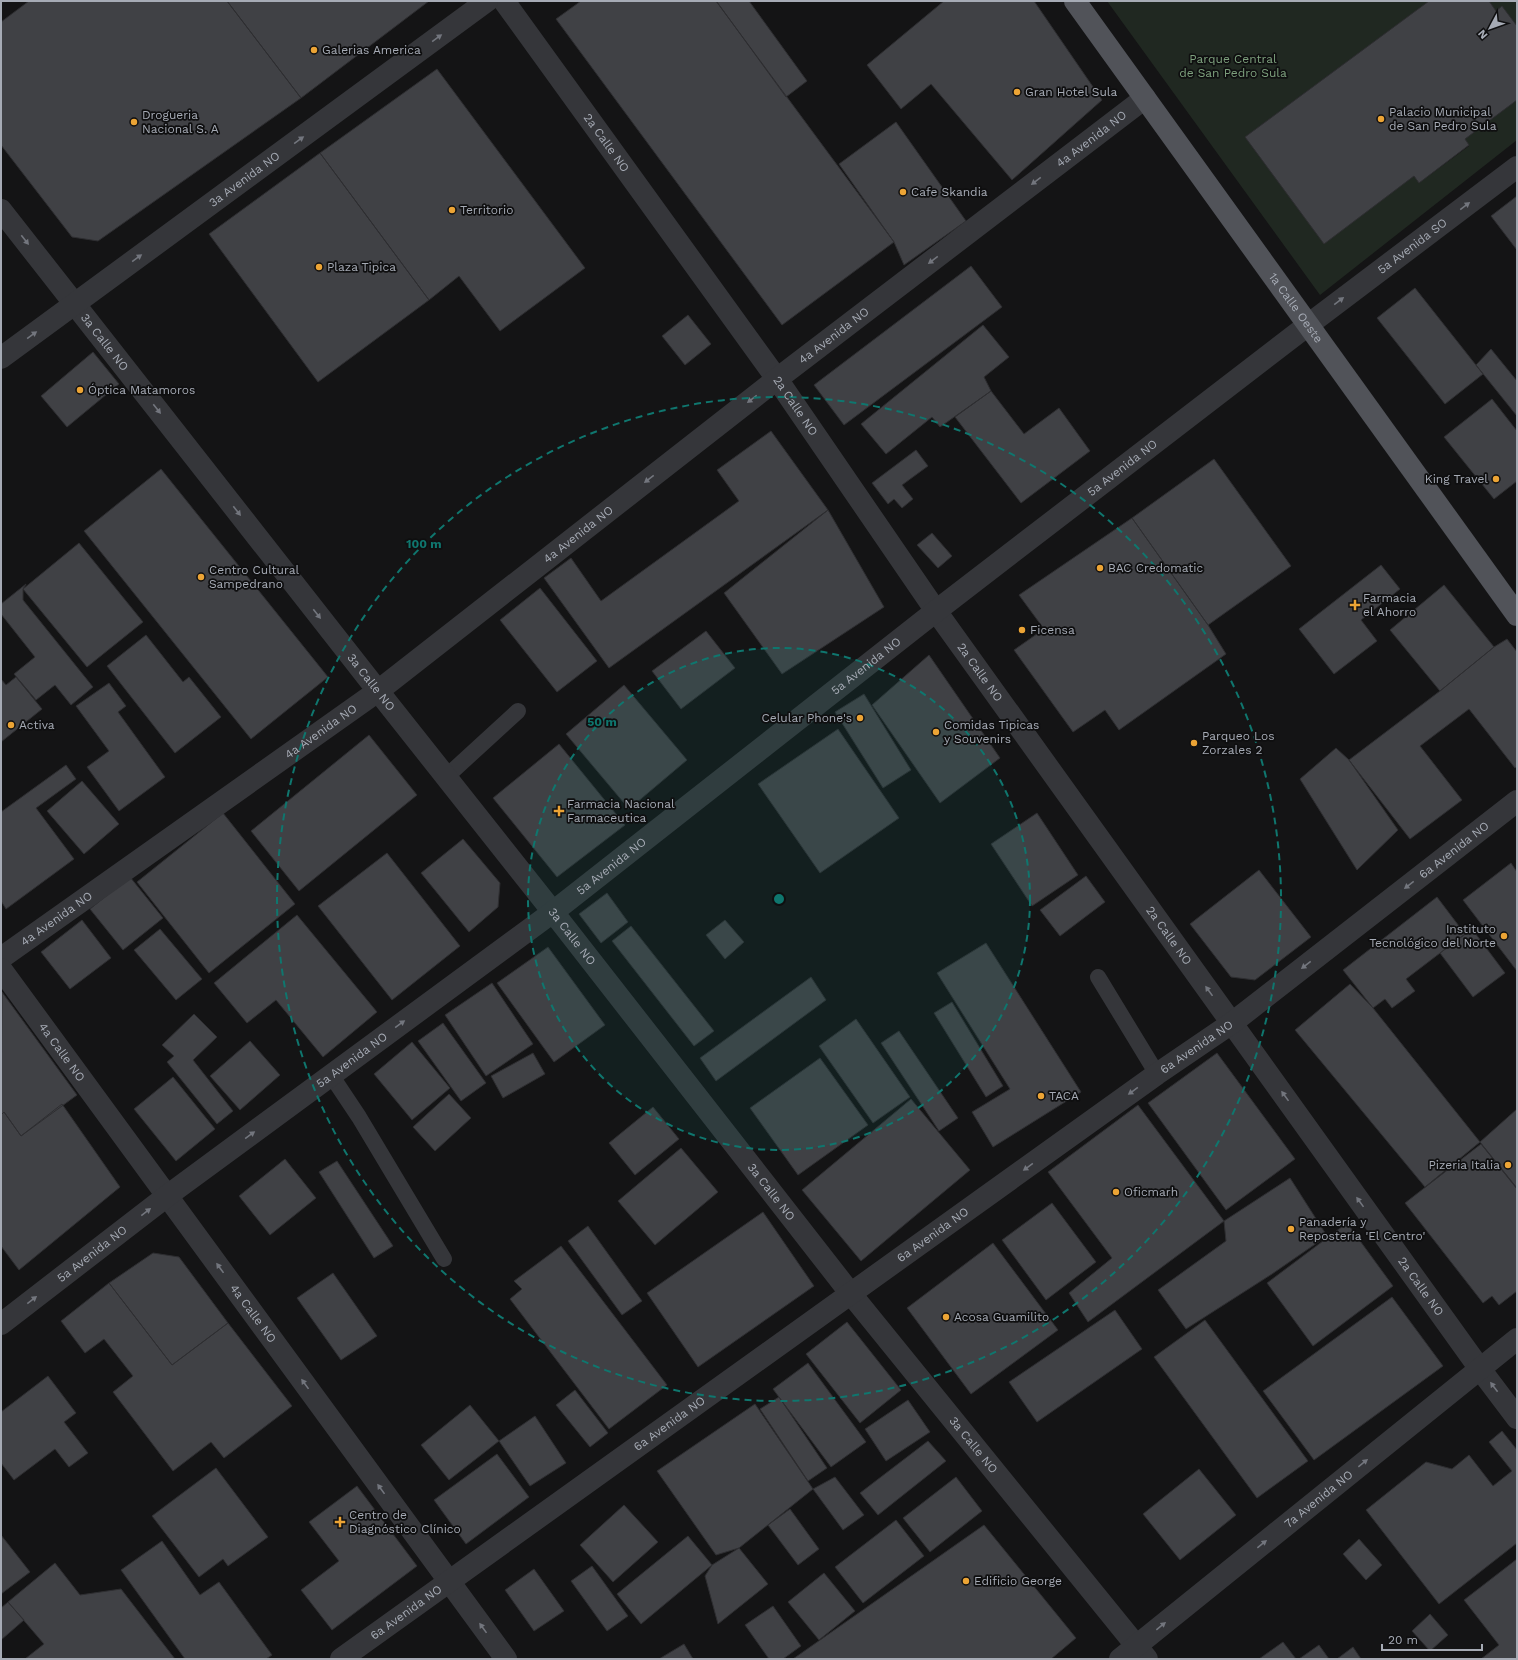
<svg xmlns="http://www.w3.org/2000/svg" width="1518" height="1660" viewBox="0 0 1518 1660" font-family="'Work Sans',sans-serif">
<rect width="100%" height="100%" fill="#141415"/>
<path fill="#202821" d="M1107 1H1429L1245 137 1324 243 1414 176 1419 183 1469 146 1465 139 1517 100V140L1320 295Z
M1489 1H1517V26L1502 6 1496 11Z"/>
<path fill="#404145" stroke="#2e2e31" d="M29 1H227L301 98 98 241 72 237 1 145V22Z
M227 1H429L301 98Z
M581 1H716L894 242 782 325 556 19Z
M718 1H749L807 81 786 97 717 2Z
M944 1H1034L1102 100 1012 180 931 84 901 109 867 65Z
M1429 1H1489L1496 11 1502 6 1517 26V100L1465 139 1469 145 1419 183 1414 176 1324 244 1245 137Z
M437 69 585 268 500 331 459 276 429 300 320 153Z
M896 122 966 221 904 265 894 242 839 164Z
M320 153 429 300 318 382 209 234Z
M1517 196V250L1491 216Z
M971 266 1002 307 844 425 814 385Z
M1415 288 1483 374 1445 404 1377 318Z
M688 315 711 344 685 365 662 336Z
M983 325 1009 357 984 377 991 391 940 427 932 417 886 454 861 424Z
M1491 349 1517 381V416L1476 365Z
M93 352 119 384 67 427 41 396Z
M991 391 1024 434 1059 408 1090 451 1021 503 955 417Z
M1492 399 1517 431V481L1494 499 1444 437Z
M771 431 828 510 609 668 544 578 571 558 601 601 739 501 717 470Z
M916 450 928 466 902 485 913 499 902 508 894 499 888 504 872 483Z
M1214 459 1291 566 1208 625 1132 518Z
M161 469 328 677 251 739 84 531Z
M828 510 884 607 782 674 724 593Z
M1132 518 1208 625 1226 654 1119 730 1105 710 1073 732 1014 650 1044 629 1019 595Z
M932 533 952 556 938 568 917 545Z
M79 543 143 622 87 667 23 589Z
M1381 565 1400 589 1361 620 1377 641 1334 674 1299 629Z
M26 584 23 589V600L93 687 71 705 55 685 36 700 14 674 35 657 1 614V604Z
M1444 585 1494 647 1440 691 1390 630Z
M540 588 597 661 557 692 500 620Z
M706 631 735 668 681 709 652 671Z
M146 635 183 682 189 677 221 717 175 753 107 666Z
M1507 639 1517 652V766L1515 768 1469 709 1420 746 1462 800 1410 839 1349 760 1440 691 1494 647Z
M929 655 1000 758 940 803 872 705Z
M16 677 42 709 1 742V679L6 685Z
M109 683 126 706 118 712 165 777 119 811 87 767 109 751 76 706Z
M624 685 687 760 629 809 566 734Z
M864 694 911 770 883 788 835 712Z
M838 729 899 818 820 873 758 784Z
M369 735 417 795 299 891 251 831Z
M559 744 625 825 557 877 493 798Z
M1336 748 1349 760 1398 830 1357 870 1300 779Z
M66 765 76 779 36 808 74 859 6 909 1 901V812Z
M82 781 119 824 84 854 47 811Z
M223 813 295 904 209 973 137 882Z
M1037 813 1078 875 1032 906 991 844Z
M463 839 500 883 498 907 469 932 421 873Z
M387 853 460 946 392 1000 318 906Z
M1511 863 1517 872V971L1463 900Z
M1259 870 1311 937 1255 980 1231 977 1190 924Z
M1086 876 1105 902 1060 936 1040 910Z
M130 877 163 918 123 950 90 909Z
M607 893 628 922 601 943 579 914Z
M1437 897 1465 934 1406 979 1415 991 1392 1008 1385 999 1373 1008 1343 970Z
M297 915 377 1012 323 1057 276 1000 247 1023 214 983Z
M82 920 111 958 70 989 41 952Z
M725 920 744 942 725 959 706 935Z
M631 926 714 1031 694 1046 612 941Z
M160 929 202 979 176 1000 134 950Z
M1472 929 1505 973 1473 997 1440 953Z
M986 943 1081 1092 993 1147 972 1112 1010 1089 937 973Z
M548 947 605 1025 554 1062 497 983Z
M811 977 826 1000 716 1081 700 1058Z
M492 983 533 1044 486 1076 445 1015Z
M1350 984 1373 1008 1480 1142 1425 1187 1295 1030Z
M2 992 77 1095 21 1136 4 1112 1 1115Z
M952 1002 1003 1086 986 1097 934 1013Z
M194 1014 217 1037 193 1060 233 1111 217 1124 167 1062 174 1056 162 1045Z
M856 1019 910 1097 873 1123 819 1046Z
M443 1023 486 1083 461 1101 418 1041Z
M899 1031 958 1118 939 1131 881 1043Z
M250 1041 280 1075 240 1110 210 1076Z
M412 1042 450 1088 412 1120 374 1074Z
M533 1053 545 1074 503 1098 491 1076Z
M1217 1053 1295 1159 1226 1210 1148 1103Z
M820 1058 868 1125 798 1175 750 1108Z
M173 1077 215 1129 176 1161 134 1109Z
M449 1094 471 1118 435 1151 413 1127Z
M911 1099 970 1170 861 1261 802 1190Z
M62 1104 120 1187 19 1270 1 1246V1115L4 1112 21 1136Z
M1138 1105 1224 1221 1088 1322 1069 1293 1112 1258 1048 1172Z
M653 1107 679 1139 635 1175 609 1143Z
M1517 1109V1188L1480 1142Z
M1481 1144 1517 1189V1291L1499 1305 1492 1296 1483 1303 1405 1203Z
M681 1148 718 1192 655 1245 618 1201Z
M285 1159 316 1198 270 1235 239 1196Z
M337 1161 393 1246 374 1258 319 1172Z
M1290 1178 1327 1236 1272 1274 1186 1329 1158 1290 1226 1241 1224 1221Z
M1052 1203 1096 1262 1046 1300 1002 1240Z
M763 1212 814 1286 698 1367 647 1293Z
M1347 1223 1393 1286 1313 1346 1267 1283Z
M588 1226 642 1301 622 1315 568 1241Z
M993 1243 1058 1330 971 1394 907 1308Z
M561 1246 667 1385 609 1429 510 1299 522 1289 514 1281Z
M153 1253 179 1257 228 1323 172 1365 109 1283Z
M333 1273 377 1336 341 1360 297 1298Z
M109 1283 172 1365 228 1323 292 1406 224 1458 211 1442 173 1471 113 1392 133 1376 104 1339 85 1353 61 1321Z
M1392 1297 1443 1366 1314 1460 1263 1391Z
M1115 1310 1142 1349 1037 1422 1009 1382Z
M1205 1320 1308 1461 1257 1498 1154 1357Z
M847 1322 901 1390 860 1423 806 1354Z
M808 1363 866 1442 831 1467 773 1389Z
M48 1376 76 1413 64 1422 88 1453 69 1467 55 1449 14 1480 1 1463V1412Z
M575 1390 608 1433 590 1447 556 1405Z
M779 1397 827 1468 808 1481 760 1409Z
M908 1400 930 1432 886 1461 865 1429Z
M755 1404 813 1489 739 1548 716 1555 657 1471Z
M470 1405 499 1441 449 1480 421 1445Z
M535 1416 566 1463 530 1486 499 1441Z
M1502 1431 1517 1450V1543L1439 1604 1366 1510 1426 1462 1452 1469 1469 1455 1493 1486 1512 1471 1489 1442Z
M928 1441 946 1461 878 1515 860 1493Z
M497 1454 529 1497 466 1544 434 1500Z
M216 1468 268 1537 228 1566 223 1559 199 1577 152 1516Z
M1199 1469 1236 1515 1180 1560 1143 1514Z
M835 1477 864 1515 843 1530 813 1489Z
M956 1477 982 1511 930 1552 903 1518Z
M357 1486 417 1566 332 1630 301 1590 339 1561 309 1522Z
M624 1505 658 1542 613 1582 580 1545Z
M790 1509 819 1549 798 1565 768 1525Z
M896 1520 924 1556 863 1603 835 1567Z
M984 1525 1076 1638 1051 1659H793Z
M1 1535 30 1572 1 1594Z
M688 1536 712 1565 641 1624 617 1594Z
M1359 1539 1382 1565 1366 1580 1343 1554Z
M162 1541 200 1595 219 1582 272 1655 266 1659H185L121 1570Z
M739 1548 768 1584 718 1624 705 1576 712 1565Z
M1517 1559V1659H1481L1499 1645 1464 1600Z
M55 1563 80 1595 121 1589 175 1659H25L44 1644 8 1602Z
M592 1566 628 1616 607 1631 571 1581Z
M534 1569 564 1611 534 1631 505 1590Z
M824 1573 855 1611 819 1640 788 1602Z
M8 1602 24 1620 1 1640V1608Z
M773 1606 801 1646 783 1659H769L745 1625Z
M1430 1614 1448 1635 1430 1651 1412 1631Z
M1283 1642 1296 1659H1259Z
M684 1644 693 1659H659Z
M1319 1645 1329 1659H1299Z
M1353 1647 1361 1659H1337Z"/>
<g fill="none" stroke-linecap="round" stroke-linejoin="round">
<path stroke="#35363a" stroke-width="16" d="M446 777 518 711
M1098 977 1157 1074
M331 1075 359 1117 444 1259"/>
<g stroke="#35363a" stroke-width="22">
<path id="s1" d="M504 1 777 379 936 611 1480 1369 1517 1418"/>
<path id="s2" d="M1 210 378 691 553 912 851 1294 1147 1659"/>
<path id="s3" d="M1 958 378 691 777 379 1145 98"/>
<path id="s4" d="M1 969 506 1659"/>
<path id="s5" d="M1 1324 167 1196 553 912 936 611 1308 325 1517 167"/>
<path id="s6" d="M1120 1659 1517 1339"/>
</g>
<g stroke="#35363a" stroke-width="22">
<path id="s7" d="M1 358 487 1"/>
<path id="s8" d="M341 1659 1157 1074 1232 1023 1517 801"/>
</g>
<path stroke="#515359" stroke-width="22" id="s9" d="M1075 1 1517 615"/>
</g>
<defs><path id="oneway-solid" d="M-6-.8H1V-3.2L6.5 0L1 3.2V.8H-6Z"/></defs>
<g fill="#73767e">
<use href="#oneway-solid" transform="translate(437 38) rotate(-36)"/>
<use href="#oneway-solid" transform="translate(299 140) rotate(-36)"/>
<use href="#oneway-solid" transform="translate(1036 181) rotate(143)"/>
<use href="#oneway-solid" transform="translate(1465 206) rotate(-37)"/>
<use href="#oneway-solid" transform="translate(25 240) rotate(52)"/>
<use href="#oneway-solid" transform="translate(137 258) rotate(-36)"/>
<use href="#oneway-solid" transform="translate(933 260) rotate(143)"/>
<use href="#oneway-solid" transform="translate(1339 301) rotate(-37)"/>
<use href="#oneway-solid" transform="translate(32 335) rotate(-36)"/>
<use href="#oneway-solid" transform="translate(752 399) rotate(142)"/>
<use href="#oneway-solid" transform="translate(157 409) rotate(52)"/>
<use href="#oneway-solid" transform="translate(649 479) rotate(142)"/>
<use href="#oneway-solid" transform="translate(237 511) rotate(52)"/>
<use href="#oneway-solid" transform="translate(317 614) rotate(52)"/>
<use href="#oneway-solid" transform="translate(1409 885) rotate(142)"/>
<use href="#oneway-solid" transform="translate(1306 965) rotate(142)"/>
<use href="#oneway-solid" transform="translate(1209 991) rotate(-126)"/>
<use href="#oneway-solid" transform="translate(400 1024) rotate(-36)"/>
<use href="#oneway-solid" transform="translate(1133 1091) rotate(144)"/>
<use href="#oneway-solid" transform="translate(1285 1096) rotate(-126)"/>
<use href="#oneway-solid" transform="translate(250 1135) rotate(-36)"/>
<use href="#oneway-solid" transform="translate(1028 1167) rotate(144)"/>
<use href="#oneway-solid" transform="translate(1360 1202) rotate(-126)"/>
<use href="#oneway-solid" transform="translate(146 1212) rotate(-38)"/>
<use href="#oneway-solid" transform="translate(220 1268) rotate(-126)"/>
<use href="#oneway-solid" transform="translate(32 1300) rotate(-38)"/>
<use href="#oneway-solid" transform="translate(305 1384) rotate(-126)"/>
<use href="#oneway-solid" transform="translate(1494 1387) rotate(-127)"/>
<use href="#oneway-solid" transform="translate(1363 1463) rotate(-39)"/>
<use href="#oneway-solid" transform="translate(381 1489) rotate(-126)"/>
<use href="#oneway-solid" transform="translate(1262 1544) rotate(-39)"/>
<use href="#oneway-solid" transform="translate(1161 1626) rotate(-39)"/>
<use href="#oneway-solid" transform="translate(483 1628) rotate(-126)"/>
</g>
<circle cx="779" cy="899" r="251" fill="#0f766e" fill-opacity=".12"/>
<g fill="none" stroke="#0f766e" stroke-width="2" stroke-dasharray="7 5">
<circle cx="779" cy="899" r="251"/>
<circle cx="779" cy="899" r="502"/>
</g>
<g fill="#eca435" stroke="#0f0f10" stroke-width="1.5">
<circle cx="314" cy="50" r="4"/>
<circle cx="1017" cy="92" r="4"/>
<circle cx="1381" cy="119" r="4"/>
<circle cx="134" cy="122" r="4"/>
<circle cx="903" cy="192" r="4"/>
<circle cx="452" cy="210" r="4"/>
<circle cx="319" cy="267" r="4"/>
<circle cx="80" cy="390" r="4"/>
<circle cx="1496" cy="479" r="4"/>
<circle cx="1100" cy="568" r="4"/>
<circle cx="201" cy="577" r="4"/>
<path d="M1353 599h4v4h4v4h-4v4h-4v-4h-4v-4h4z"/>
<circle cx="1022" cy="630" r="4"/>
<circle cx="860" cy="718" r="4"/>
<circle cx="11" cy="725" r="4"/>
<circle cx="936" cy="732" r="4"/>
<circle cx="1194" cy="743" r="4"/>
<path d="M557 805h4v4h4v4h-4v4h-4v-4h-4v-4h4z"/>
<circle cx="1504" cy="936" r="4"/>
<circle cx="1041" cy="1096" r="4"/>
<circle cx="1508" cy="1165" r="4"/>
<circle cx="1116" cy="1192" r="4"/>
<circle cx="1291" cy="1229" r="4"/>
<circle cx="946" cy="1317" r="4"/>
<path d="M338 1516h4v4h4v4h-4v4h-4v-4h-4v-4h4z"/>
<circle cx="966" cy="1581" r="4"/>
</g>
<g text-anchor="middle" stroke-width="3.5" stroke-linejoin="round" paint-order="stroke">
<g font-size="12" fill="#a6abb5" stroke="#0f0f10" text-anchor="start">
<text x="322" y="54">Galerias America</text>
<text x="1025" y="96">Gran Hotel Sula</text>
<text x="1389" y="116">Palacio Municipal<tspan x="1389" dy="14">de San Pedro Sula</tspan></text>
<text x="142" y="119">Drogueria<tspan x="142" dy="14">Nacional S. A</tspan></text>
<text x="911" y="196">Cafe Skandia</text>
<text x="460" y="214">Territorio</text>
<text x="327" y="271">Plaza Tipica</text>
<text x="88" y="394">Óptica Matamoros</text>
<text x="1488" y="483" text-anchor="end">King Travel</text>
<text x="1108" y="572">BAC Credomatic</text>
<text x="209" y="574">Centro Cultural<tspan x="209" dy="14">Sampedrano</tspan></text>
<text x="1363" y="602">Farmacia<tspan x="1363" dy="14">el Ahorro</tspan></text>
<text x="1030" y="634">Ficensa</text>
<text x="852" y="722" text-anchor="end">Celular Phone's</text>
<text x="19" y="729">Activa</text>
<text x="944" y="729">Comidas Tipicas<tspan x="944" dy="14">y Souvenirs</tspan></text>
<text x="1202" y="740">Parqueo Los<tspan x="1202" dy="14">Zorzales 2</tspan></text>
<text x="567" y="808">Farmacia Nacional<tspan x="567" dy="14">Farmaceutica</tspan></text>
<text x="1496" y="933" text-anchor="end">Instituto<tspan x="1496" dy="14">Tecnológico del Norte</tspan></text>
<text x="1049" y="1100">TACA</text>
<text x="1500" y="1169" text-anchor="end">Pizeria Italia</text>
<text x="1124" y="1196">Oficmarh</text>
<text x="1299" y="1226">Panadería y<tspan x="1299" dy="14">Repostería 'El Centro'</tspan></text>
<text x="954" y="1321">Acosa Guamilito</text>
<text x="349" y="1519">Centro de<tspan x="349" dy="14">Diagnóstico Clínico</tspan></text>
<text x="974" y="1585">Edificio George</text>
</g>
<g font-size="12" fill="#7da07d" stroke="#0f0f10">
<text x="1233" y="63">Parque Central<tspan x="1233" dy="14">de San Pedro Sula</tspan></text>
</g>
<g font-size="12" fill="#a6abb5" stroke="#0f0f10">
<text dy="4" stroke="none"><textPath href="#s3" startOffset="1364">4a Avenida NO</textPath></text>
<text dy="4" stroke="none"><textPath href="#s1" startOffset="175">2a Calle NO</textPath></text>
<text dy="4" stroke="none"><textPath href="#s7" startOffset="302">3a Avenida NO</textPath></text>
<text dy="4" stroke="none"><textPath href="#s5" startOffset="1776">5a Avenida SO</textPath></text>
<text dy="4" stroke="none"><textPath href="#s9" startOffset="378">1a Calle Oeste</textPath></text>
<text dy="4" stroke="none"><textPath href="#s3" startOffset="1040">4a Avenida NO</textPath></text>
<text dy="4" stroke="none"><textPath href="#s2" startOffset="168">3a Calle NO</textPath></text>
<text dy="4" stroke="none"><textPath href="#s1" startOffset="499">2a Calle NO</textPath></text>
<text dy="4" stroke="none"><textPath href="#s5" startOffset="1411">5a Avenida NO</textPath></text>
<text dy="4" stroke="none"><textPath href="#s3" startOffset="716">4a Avenida NO</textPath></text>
<text dy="4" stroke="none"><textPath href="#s5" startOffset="1087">5a Avenida NO</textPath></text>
<text dy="4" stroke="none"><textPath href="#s1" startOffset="823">2a Calle NO</textPath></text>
<text dy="4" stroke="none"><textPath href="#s2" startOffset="600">3a Calle NO</textPath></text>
<text dy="4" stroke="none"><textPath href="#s3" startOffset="392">4a Avenida NO</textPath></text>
<text dy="4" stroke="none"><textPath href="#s8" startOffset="1376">6a Avenida NO</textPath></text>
<text dy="4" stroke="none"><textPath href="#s5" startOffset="763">5a Avenida NO</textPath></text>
<text dy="4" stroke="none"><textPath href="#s3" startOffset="68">4a Avenida NO</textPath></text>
<text dy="4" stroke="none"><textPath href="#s1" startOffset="1147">2a Calle NO</textPath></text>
<text dy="4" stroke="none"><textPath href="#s2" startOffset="924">3a Calle NO</textPath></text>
<text dy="4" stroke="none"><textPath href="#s8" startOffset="1052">6a Avenida NO</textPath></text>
<text dy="4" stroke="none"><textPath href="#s4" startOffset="103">4a Calle NO</textPath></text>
<text dy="4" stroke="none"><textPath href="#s5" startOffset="439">5a Avenida NO</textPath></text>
<text dy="4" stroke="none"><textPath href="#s2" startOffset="1248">3a Calle NO</textPath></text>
<text dy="4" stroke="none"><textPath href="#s8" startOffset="728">6a Avenida NO</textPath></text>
<text dy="4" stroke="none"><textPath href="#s5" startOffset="115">5a Avenida NO</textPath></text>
<text dy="4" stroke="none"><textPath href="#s1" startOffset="1579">2a Calle NO</textPath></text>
<text dy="4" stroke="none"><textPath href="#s4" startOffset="427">4a Calle NO</textPath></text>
<text dy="4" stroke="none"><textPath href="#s8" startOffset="404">6a Avenida NO</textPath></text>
<text dy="4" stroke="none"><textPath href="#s2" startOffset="1572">3a Calle NO</textPath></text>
<text dy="4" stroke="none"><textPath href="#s6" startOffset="255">7a Avenida NO</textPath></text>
<text dy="4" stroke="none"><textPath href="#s8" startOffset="80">6a Avenida NO</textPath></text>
</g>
</g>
<circle cx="779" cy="899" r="6" fill="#0f766e" stroke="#0f0f10" stroke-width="2"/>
<g font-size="12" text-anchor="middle" font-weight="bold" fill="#0f766e" stroke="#0f0f10" stroke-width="3.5" stroke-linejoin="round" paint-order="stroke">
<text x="424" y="548">100 m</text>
<text x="602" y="726">50 m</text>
</g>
<rect width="1518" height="1660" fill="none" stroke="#a6abb5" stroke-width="4"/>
<g transform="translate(1490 28) rotate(229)" stroke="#0f0f10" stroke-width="3" paint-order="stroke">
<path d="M0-3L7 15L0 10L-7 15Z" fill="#a6abb5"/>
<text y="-6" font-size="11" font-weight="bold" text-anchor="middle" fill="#a6abb5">N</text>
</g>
<path d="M1382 1644v6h100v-6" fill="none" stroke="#a6abb5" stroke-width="2"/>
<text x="1388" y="1644" font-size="12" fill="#a6abb5" stroke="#0f0f10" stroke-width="3" paint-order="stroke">20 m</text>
</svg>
